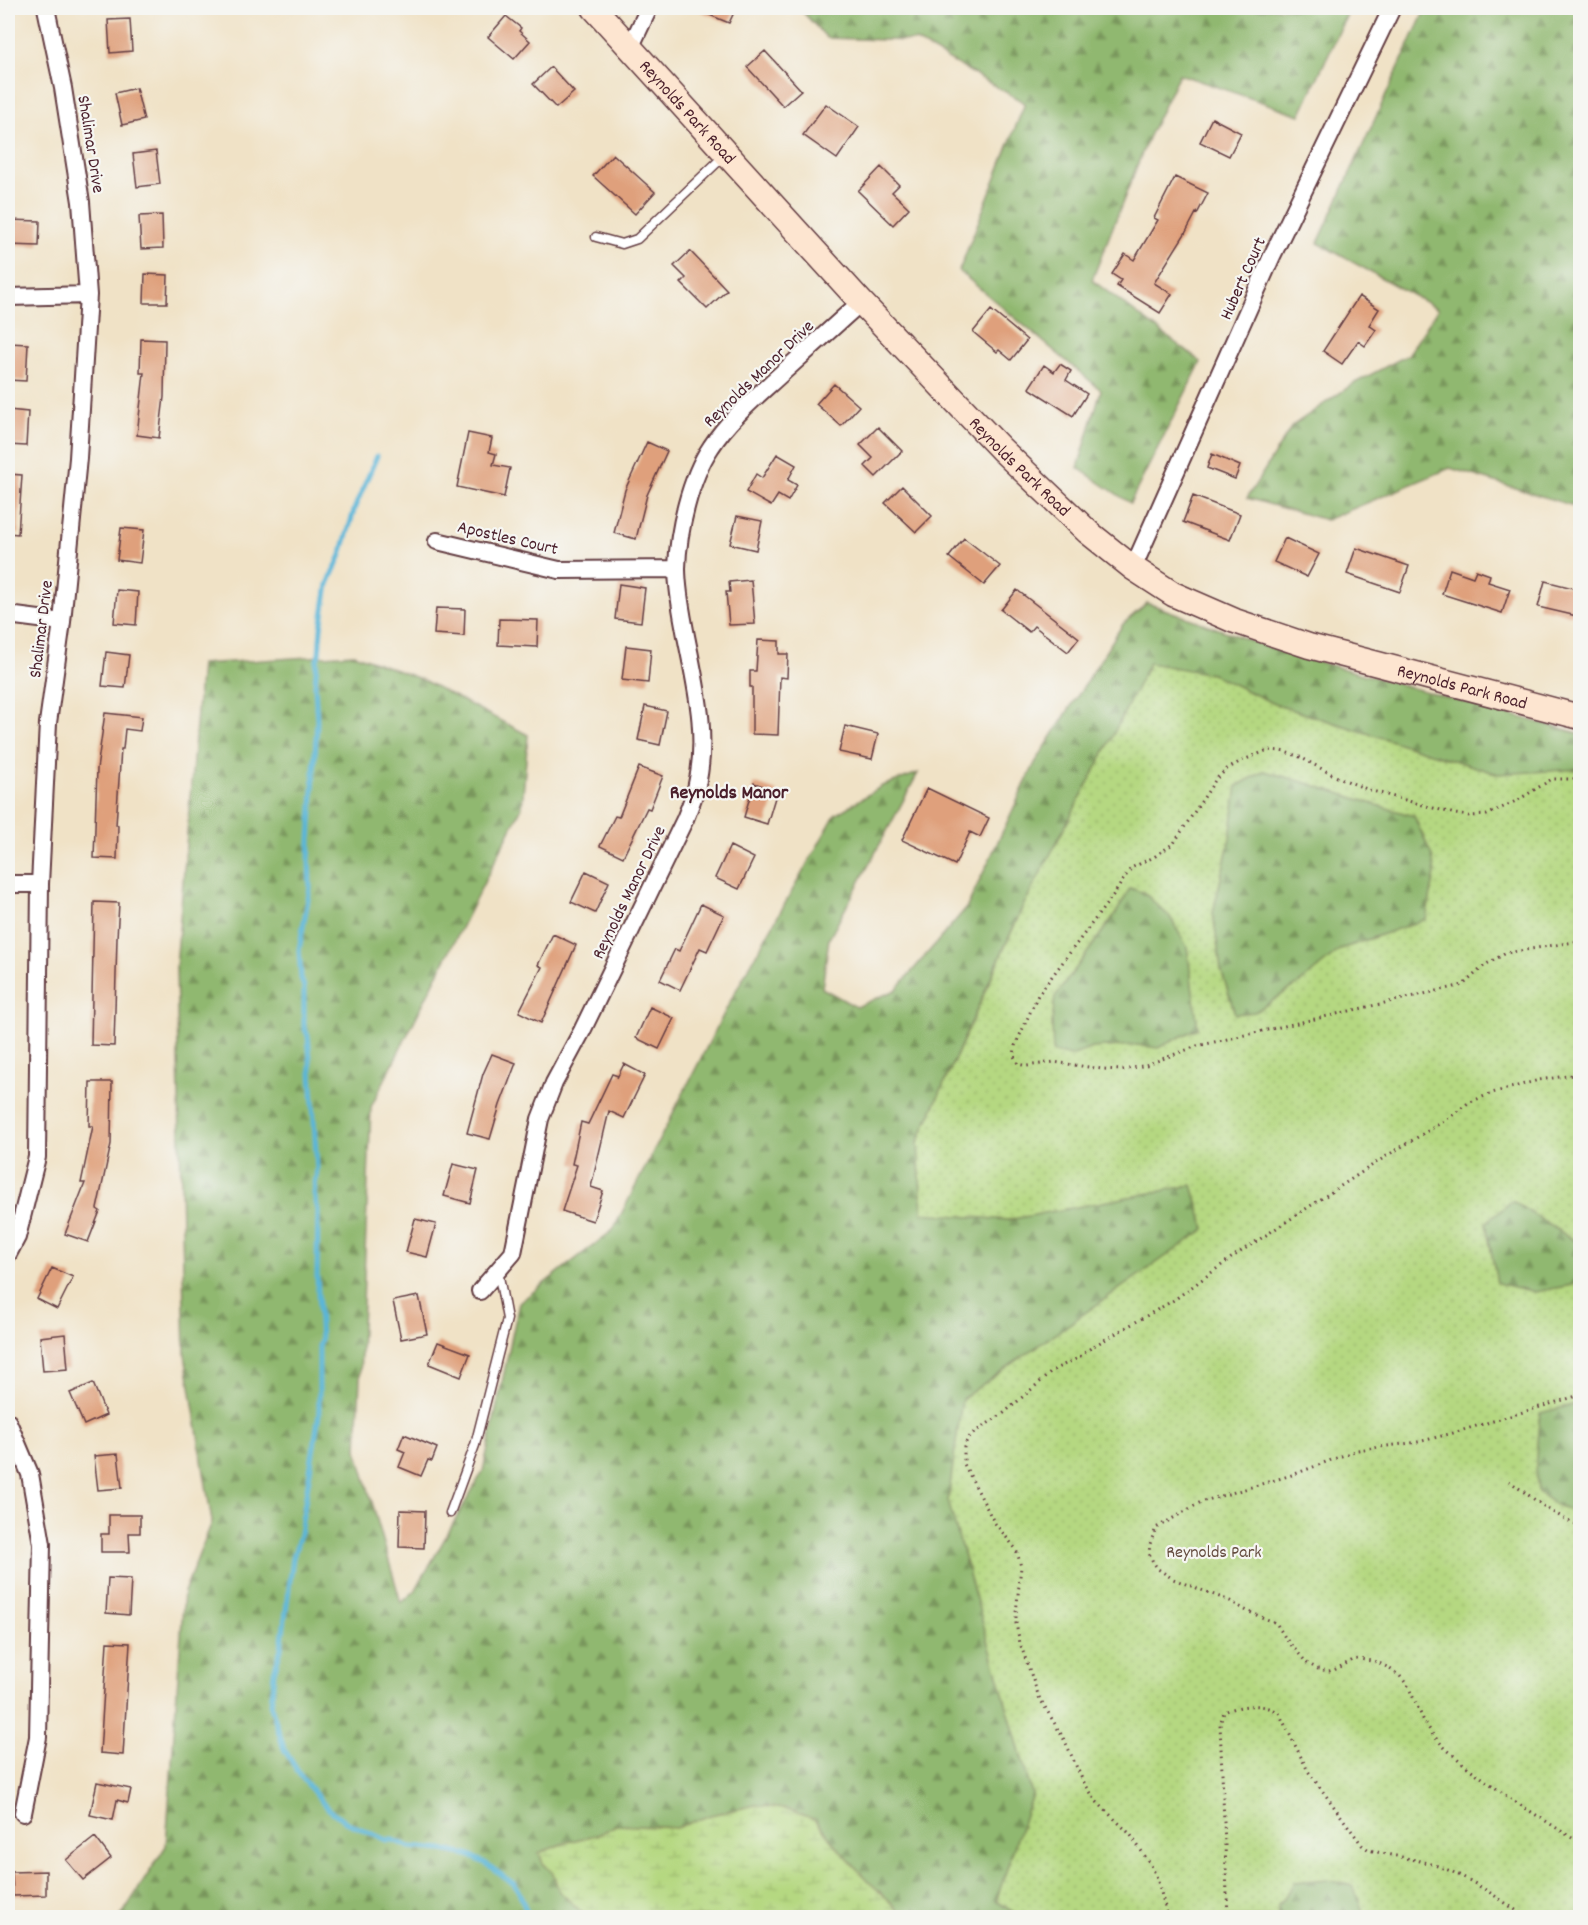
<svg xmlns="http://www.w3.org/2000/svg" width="1588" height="1925" viewBox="0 0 1588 1925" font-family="Dekko,sans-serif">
<defs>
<pattern id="green-dots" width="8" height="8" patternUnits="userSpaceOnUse" patternTransform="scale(1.5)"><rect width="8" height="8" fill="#b5d881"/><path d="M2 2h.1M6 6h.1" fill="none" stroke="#9db970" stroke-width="1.8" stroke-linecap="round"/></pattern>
<pattern id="forest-firs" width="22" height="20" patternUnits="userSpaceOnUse" patternTransform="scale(1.5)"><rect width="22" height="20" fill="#90b86f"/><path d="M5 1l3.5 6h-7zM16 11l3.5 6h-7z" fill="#78955b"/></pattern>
<pattern id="wetland-marsh" width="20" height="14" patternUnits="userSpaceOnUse" patternTransform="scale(1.5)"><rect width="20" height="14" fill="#b5d881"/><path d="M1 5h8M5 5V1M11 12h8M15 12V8" fill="none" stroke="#9db970"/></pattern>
</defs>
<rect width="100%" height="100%" fill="#f6f6f2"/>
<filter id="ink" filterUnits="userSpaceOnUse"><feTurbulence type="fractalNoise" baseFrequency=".0167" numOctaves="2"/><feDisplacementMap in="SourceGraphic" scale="12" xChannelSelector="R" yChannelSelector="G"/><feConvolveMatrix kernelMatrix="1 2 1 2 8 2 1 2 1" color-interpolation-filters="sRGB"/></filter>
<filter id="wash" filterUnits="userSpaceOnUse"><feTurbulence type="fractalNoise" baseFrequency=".008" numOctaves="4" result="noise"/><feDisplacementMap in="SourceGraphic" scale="24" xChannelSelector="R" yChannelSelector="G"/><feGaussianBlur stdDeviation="1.35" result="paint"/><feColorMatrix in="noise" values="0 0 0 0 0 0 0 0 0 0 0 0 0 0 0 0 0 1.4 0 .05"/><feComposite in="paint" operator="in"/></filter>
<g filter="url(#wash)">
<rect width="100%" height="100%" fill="#f0e2c6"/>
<path fill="url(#green-dots)" stroke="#807c56" stroke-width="1.5" d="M1147 603 1279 651 1468 704 1580 733V1917L705 1918 918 1142 1113 704Z"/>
<path fill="url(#forest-firs)" stroke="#6d6c4d" stroke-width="1.5" d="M799 8H1350L1300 115 1179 74 1148 138 1092 280 1201 362 1130 503 1078 468 1101 390 959 271 1025 103 916 41 827 38Z
M1426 8H1580V508L1450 468 1326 520 1247 498 1292 426 1353 384 1408 355 1438 309 1318 243Z
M1147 603 1279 651 1580 734V769L1498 774 1277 705 1212 674 1149 663 1105 751 1021 910 918 1142 922 1213 1008 1220 1192 1185 1205 1229 962 1399 948 1501 1032 1794 996 1901 1021 1917H902L893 1904 868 1881 836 1846 816 1820 756 1805 711 1815 676 1828 616 1825 600 1834 568 1842 539 1853 543 1863 553 1873 559 1891 587 1917 120 1918 166 1846 184 1592 212 1522 185 1355 176 967 201 664 354 654 423 680 528 735 522 807 371 1107 357 1450 401 1603 415 1591 483 1471 519 1303 613 1230 734 994 835 815 882 786 918 773 829 939 822 988 856 1007 896 990 967 907 1035 763 1123 624Z
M1264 771C1314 784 1364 802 1414 816L1432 856 1435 874 1426 919 1341 949 1300 983 1255 1012 1235 1014 1221 969 1213 913 1230 838 1237 786Z
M1130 888 1144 893 1170 917 1187 947 1198 1028 1158 1048 1137 1045 1092 1048 1071 1056 1053 1052 1052 1023 1055 997 1116 913Z
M1512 1201 1580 1244V1280L1572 1285 1535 1292 1497 1283 1486 1223Z
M1580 1403V1506L1572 1511 1556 1505 1538 1492C1534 1465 1537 1440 1540 1413Z
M1328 1880 1353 1886 1365 1917H1278V1905L1294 1883Z"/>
<path fill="url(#wetland-marsh)" stroke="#807c56" stroke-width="1.5" d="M756 1805 790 1810 816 1820 836 1846 868 1881 893 1904 902 1917H587L559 1891 553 1873 543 1863 539 1853 568 1842 600 1834 616 1825 676 1828 711 1815Z"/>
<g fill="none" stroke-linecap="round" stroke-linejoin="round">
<path stroke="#5ab6d8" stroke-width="5" d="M377 456 355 507 341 555 328 584 321 628 319 654 317 660 315 686 317 721 309 860 310 888 299 950 301 978 304 987V1027L308 1036 311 1071 317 1169 314 1194 318 1210 317 1277 321 1340 319 1346V1414L300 1534 293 1558 281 1648 274 1672 271 1706 284 1749 300 1775 326 1807 346 1822 386 1840H393L410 1847 443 1850 468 1855 485 1863 514 1884 519 1892 529 1918"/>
</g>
<g id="blocks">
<path fill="#dfa07c" d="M693 8H736L729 23Z
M506 16 521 28 519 31 530 41 514 59 488 37Z
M130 19 132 51 110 53 108 20Z
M765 51 801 90 783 106 747 67Z
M551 67 574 92 556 108 533 84Z
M136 88 144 120 122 125 115 93Z
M826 104 859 127 837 159 803 135Z
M1212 118 1241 133 1229 156 1200 142Z
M156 151 160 184 137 187 133 154Z
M613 154 655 192 635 214 593 176Z
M881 167 899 185 892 192 909 208 893 225 858 191Z
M1175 177 1208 193 1197 214 1196 213 1186 232 1154 283 1172 294 1160 313 1117 286 1121 280 1112 274 1125 254 1134 260 1158 220 1154 218Z
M162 215 163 248 141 249 139 216Z
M8 220 40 221 39 246 8 245Z
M690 251 727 290 707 309 681 283 686 278 674 266Z
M145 274 168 275 167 303H144Z
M1359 296 1379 309 1369 325 1376 330 1365 346 1358 341 1342 364 1323 351Z
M991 310 1027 340 1011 360 999 350 997 352 973 332Z
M141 339 165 340 164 397 159 438 137 435 144 373H140Z
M8 343 28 344 26 381 8 380Z
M1060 364 1071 371 1066 380 1087 394 1073 416 1029 388 1044 365 1054 372Z
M834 384 859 406 841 426 816 404Z
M8 410 28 412 26 446 8 445Z
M878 427 902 451 876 477 865 466 873 458 860 445Z
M468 433 492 438 489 452 496 454 493 465 510 468 504 497 457 487Z
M647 442 667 451 647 495 636 539 614 533 625 490Z
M777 454 796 465 788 480 797 485 788 501 778 495 771 506 746 492 756 474 762 478Z
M1212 454 1240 466 1235 479 1207 468Z
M8 474 22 475 18 534 8 533Z
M902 486 932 516 916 532 885 503Z
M1193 496 1240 514 1230 540 1183 522Z
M737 516 762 521 756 550 730 544Z
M121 528 144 530 140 563 117 560Z
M964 538 1000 566 984 585 949 557Z
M1285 538 1319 554 1307 577 1274 562Z
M1356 548 1409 566 1400 592 1347 574Z
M1450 569 1473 577 1476 570 1490 575 1488 582 1510 589 1502 613 1442 594Z
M751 580 755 624 729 625 726 592H730L729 582Z
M1545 581 1581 590V617L1538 607Z
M619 584 645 588 641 622 615 619Z
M117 590 138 592 136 625 114 623Z
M1017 590 1079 638 1068 652 1034 626 1029 632 1001 610Z
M436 608 465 609 464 636 434 634Z
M499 619 538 620 537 647 498 645Z
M758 640 779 641V654H788L787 678 780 677 778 735 752 734V687H750V671H756Z
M626 646 651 649 648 683 622 680Z
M106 652 129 655 125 688 102 686Z
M645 706 667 711 660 745 638 740Z
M105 713 142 717 140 731 125 729 123 749H121L116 825H118L117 859 94 858 97 769Z
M845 726 878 734 872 759 839 752Z
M639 767 663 776 650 809 647 808 623 857 600 846 615 816 619 817Z
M754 783 777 791 767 824 744 817Z
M927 788 989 818 980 837 970 832 955 865 902 840Z
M730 846 754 858 739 889 715 878Z
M586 871 609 882 595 913 571 902Z
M94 902 119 903 117 938 114 1046 91 1045Z
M701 904 724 915 707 951 700 948 680 990 660 980 675 949 679 951Z
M553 934 576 945 541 1023 519 1012 542 967 538 965Z
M650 1007 674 1018 659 1049 636 1038Z
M492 1054 516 1063 500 1105 490 1139 467 1133 483 1074Z
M624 1064 645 1075 624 1118 609 1111 591 1187 603 1191 593 1221 562 1211 577 1165 572 1164 581 1122 588 1124 612 1074 618 1076 617 1078Z
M90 1082H112L111 1144 97 1209 100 1211 88 1242 65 1234 85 1183H81L93 1126H89Z
M453 1164 478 1170 470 1203 444 1196Z
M415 1219 436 1224 427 1257 406 1252Z
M52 1268 73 1277 57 1309 37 1299Z
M419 1296 427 1334 401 1339 393 1301Z
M65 1334 68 1369 43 1371 40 1337Z
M438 1342 470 1354 461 1377 429 1364Z
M93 1383 106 1415 84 1425 70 1393Z
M404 1434 437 1448 432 1461 428 1460 421 1476 399 1467 405 1452 398 1449Z
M118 1454 122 1488 98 1490 94 1456Z
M400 1510 425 1511 424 1548 399 1547Z
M109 1515H140V1533H129L130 1552H101V1534H109Z
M108 1578 131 1579 129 1615 106 1613Z
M107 1642 130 1643 123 1755 100 1753Z
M97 1782 131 1789 128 1803 117 1800 113 1820 90 1815Z
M95 1837 111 1858 83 1880 66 1860Z
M46 1871V1895L13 1896 12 1872Z"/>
</g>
</g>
<g filter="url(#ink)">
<use href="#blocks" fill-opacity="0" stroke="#633c42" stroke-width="1.5"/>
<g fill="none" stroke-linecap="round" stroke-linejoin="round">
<g stroke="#633c42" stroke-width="11">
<path id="service" d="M596 237 622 244 637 239 726 154
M450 1513 475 1445 507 1319 498 1271"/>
</g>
<g stroke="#633c42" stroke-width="20">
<path id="minor" d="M630 48 649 8
M8 297 88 295
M437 541 559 570 677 569
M1133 568 1272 256 1392 8
M8 615 62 622
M8 884H40
M8 1254 17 1237 37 1157 40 884 48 723 62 622 78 458 88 295 81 202 63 88 46 8
M480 1291 513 1253 540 1119 554 1083 582 1031 685 819C689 809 693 799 696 789 709 737 696 687 686 636 682 614 677 591 677 568 678 531 690 478 711 447 729 419 756 397 780 375 807 351 834 326 861 302
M8 1422 30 1474 42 1544 38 1737 23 1813"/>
</g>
<g stroke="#633c42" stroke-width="27">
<g id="secondary">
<path id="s1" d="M594 8 861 302 1001 449 1088 532 1133 568 1173 594 1235 621 1309 646 1580 717"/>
</g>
</g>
<path stroke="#633c42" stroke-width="3" stroke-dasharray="1.5 4.5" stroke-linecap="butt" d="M1580 779H1552L1518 800 1487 815 1470 816 1455 814 1369 790 1335 776 1298 756 1281 751 1268 750 1241 761 1227 769 1216 779 1174 843 1154 857 1131 868 1114 894 1038 995 1015 1046 1014 1056 1018 1064 1027 1066 1054 1062 1102 1069 1124 1070 1146 1065 1197 1046 1463 985 1485 965 1506 953 1580 941
M1580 1395 1453 1433 1418 1442 1357 1450 1295 1474 1201 1502 1156 1528 1150 1544 1149 1553 1153 1562 1158 1569 1173 1579 1230 1601 1247 1611 1276 1623 1286 1639 1307 1663 1318 1669 1329 1671 1336 1669 1353 1660 1360 1659 1377 1662 1387 1667 1400 1676 1408 1686 1423 1719 1433 1735 1445 1748 1466 1766 1508 1797 1580 1843
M1509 1481 1549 1510 1580 1527
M1168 1918 1157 1878 1151 1865 1130 1834 1096 1801 1082 1779 1065 1741 1039 1697 1020 1643 1016 1624V1613L1021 1567 1019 1559 1016 1549 994 1522 964 1464V1447L967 1440 973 1433 1004 1413 1055 1369 1078 1358 1092 1347 1174 1300 1234 1256 1388 1155 1449 1118 1468 1103 1492 1093 1539 1080 1580 1074
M1228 1918 1220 1724 1224 1712C1241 1705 1264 1702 1279 1713L1308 1771 1362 1845 1369 1850C1388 1855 1409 1858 1428 1863 1464 1873 1497 1897 1527 1918"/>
<use href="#service" stroke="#fff" stroke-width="8"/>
<use href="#minor" stroke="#fff" stroke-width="16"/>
<use href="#secondary" stroke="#fde5d0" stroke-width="24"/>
</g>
</g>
<g text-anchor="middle" stroke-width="4.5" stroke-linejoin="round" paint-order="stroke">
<g font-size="18" fill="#4a1f2b" stroke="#f6f6f2">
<text dy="6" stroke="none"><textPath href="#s1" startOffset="140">Reynolds Park Road</textPath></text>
<text transform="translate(92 144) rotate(81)" y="6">Shalimar Drive</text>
<text transform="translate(1242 278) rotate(-66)" y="6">Hubert Court</text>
<text transform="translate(758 373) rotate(-44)" y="6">Reynolds Manor Drive</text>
<text dy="6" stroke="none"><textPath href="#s1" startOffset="626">Reynolds Park Road</textPath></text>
<text transform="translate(508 537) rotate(13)" y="6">Apostles Court</text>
<text transform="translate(40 629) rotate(-83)" y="6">Shalimar Drive</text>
<text dy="6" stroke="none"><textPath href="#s1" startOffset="1130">Reynolds Park Road</textPath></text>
<text transform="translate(628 892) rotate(-64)" y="6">Reynolds Manor Drive</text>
</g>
<g font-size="18" fill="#654d40" stroke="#f6f6f2">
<text x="1214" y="1557">Reynolds Park</text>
</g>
<g font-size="20" font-weight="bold" fill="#4a1f2b" stroke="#f6f6f2">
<text x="729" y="798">Reynolds Manor</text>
</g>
</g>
<rect width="1588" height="1925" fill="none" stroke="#f6f6f2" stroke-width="30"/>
</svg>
